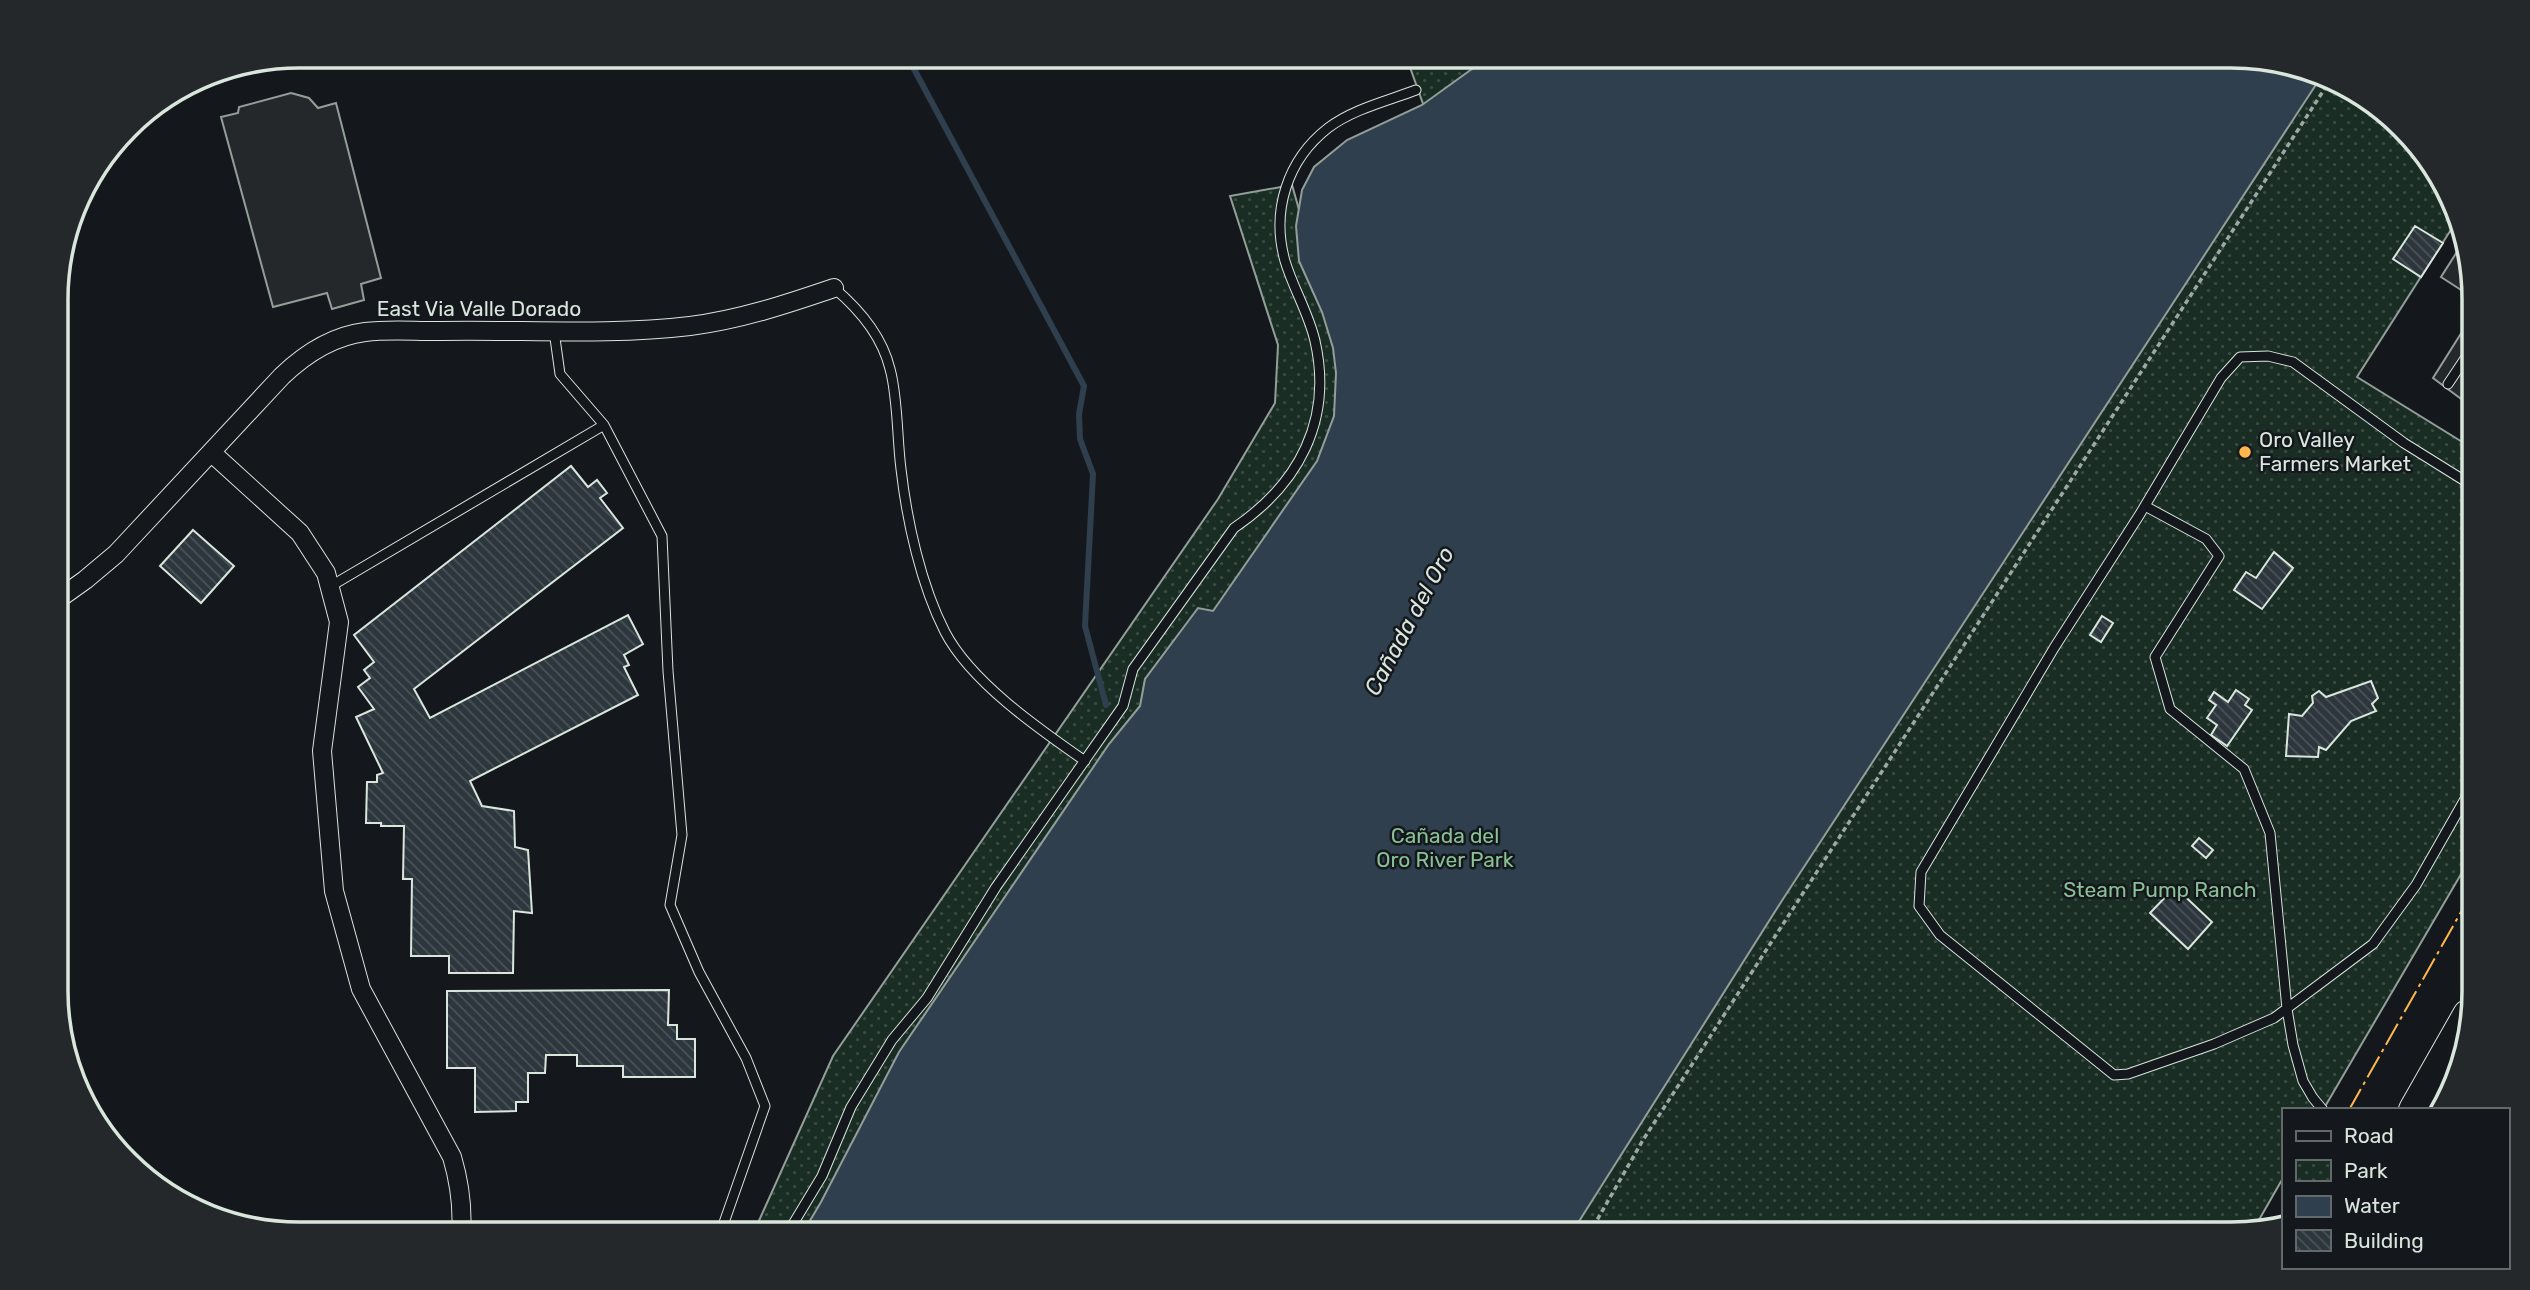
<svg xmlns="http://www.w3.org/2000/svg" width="2530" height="1290" viewBox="0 0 2530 1290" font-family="Rubik,sans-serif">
<defs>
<pattern id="park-dots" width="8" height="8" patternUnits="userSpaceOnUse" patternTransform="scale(1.75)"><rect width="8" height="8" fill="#1a2d24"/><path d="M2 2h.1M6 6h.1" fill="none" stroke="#3b4b43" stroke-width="1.8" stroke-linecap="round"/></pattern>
<pattern id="building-back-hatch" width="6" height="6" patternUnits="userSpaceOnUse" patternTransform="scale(1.75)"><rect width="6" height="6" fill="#2c363c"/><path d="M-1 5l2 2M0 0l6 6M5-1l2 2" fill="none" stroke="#4a5358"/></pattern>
</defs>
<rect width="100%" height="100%" fill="#14181c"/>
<path fill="url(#park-dots)" stroke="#939e99" stroke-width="2" d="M1406 56H2231L2338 81 2424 151 2454 225 2357 377 2472 448 2474 852 2323 1110H2283V1178L2252 1232 2247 1233 753 1234 833 1056 1218 499 1275 403 1278 345 1230 196 1292 185 1362 431 1479 261Z"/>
<path fill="#24282b" stroke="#939e99" stroke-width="2" d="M291 93 309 98 318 108 336 103 381 278 361 284 364 300 332 309 327 293 273 307 221 117 238 113 239 107Z
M2462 244 2472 268V297L2441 277Z
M2472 316V407L2433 378Z"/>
<path fill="#2f3f4d" stroke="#939e99" stroke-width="2" d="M1490 56H2231L2321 77 1783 899 1571 1234H802L821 1202 899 1052 1109 744 1140 706 1145 679 1198 608 1213 611 1317 461 1334 416 1336 373 1333 348 1322 312 1299 261 1296 226 1302 190 1314 167 1347 140 1422 105Z"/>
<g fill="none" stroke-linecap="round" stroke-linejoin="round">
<path stroke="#2f3f4d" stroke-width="6" d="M907 56 1084 386 1079 414 1080 439 1093 474 1085 626 1106 705"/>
</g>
<path fill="url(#building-back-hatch)" stroke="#d8e6dc" stroke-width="2" d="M2415 226 2443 243 2421 277 2393 259Z
M571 466 588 487 597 480 607 493 600 498 623 528 414 689 430 718 628 615 643 644 624 655 629 665 624 667 638 695 470 781 482 806 514 811 515 847 528 850 532 913 514 911 513 973H449V956H411L412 879H403L404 826H381V823H366L367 782H377V775L383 773 356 717 374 709 358 687 370 678 364 670 374 662 354 635Z
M193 530 234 566 201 603 160 566Z
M2274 552 2293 568 2262 609 2234 590 2246 572 2256 578Z
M2102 616 2113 623 2101 642 2090 635Z
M2371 681 2378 698 2372 704 2376 711 2351 721 2326 750 2319 747 2318 757 2286 756 2289 714 2302 716 2313 703 2312 696 2319 691 2326 697Z
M2236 690 2249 699 2245 705 2252 710 2227 746 2211 735 2217 725 2207 718 2216 705 2209 700 2214 692 2228 702Z
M2199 838 2213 850 2206 858 2192 846Z
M2175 887 2212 922 2188 949 2150 913Z
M669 990 668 1025H677V1039H695V1077H623V1066H577V1055H546L545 1073H528V1102H516V1111L475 1112V1068H447V991Z"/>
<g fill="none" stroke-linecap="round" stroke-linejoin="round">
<g stroke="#d8e6dc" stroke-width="11">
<path id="service" d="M834 288C859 309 882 336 890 369 898 397 897 439 901 469 907 522 921 585 945 632 971 682 1039 729 1085 761
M554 331 560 374 604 425 662 536 668 671 682 835 670 905 699 972 746 1058 765 1106 720 1234
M2448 384 2472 348
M2473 486 2404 443 2293 362 2268 356 2240 357 2221 378 2140 514 2054 648 1921 872 1919 906 1940 935 2114 1075 2128 1074 2214 1044 2274 1018 2373 944 2416 885 2473 785
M2145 506 2206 539 2219 556 2155 657 2170 709 2244 769 2270 833 2287 1009 2293 1045 2303 1081 2313 1098 2323 1110
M331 586 604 425
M787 1234 822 1176 851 1107 892 1040 927 998 996 887 1123 706 1133 669 1234 528C1299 484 1333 420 1315 341 1309 314 1293 288 1285 261 1271 211 1287 160 1328 128 1353 109 1387 101 1416 90"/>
</g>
<g stroke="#d8e6dc" stroke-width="20">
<path id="minor" d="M212 453 300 533 326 573 339 622 322 751 334 891 361 989 452 1157C460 1184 463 1207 461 1234
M57 600 85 580 116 554 282 376C305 354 333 336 365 332 388 329 412 331 434 331 519 329 605 336 690 326 739 320 787 304 834 288"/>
</g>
<g stroke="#d8e6dc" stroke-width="32">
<path id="trunk" d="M2414 1110 2468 1015"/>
</g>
<path stroke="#9da8a2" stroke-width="3.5" stroke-dasharray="5 3.5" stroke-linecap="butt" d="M1589 1234 1643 1140 2331 79"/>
<use href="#service" stroke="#14181c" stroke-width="9"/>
<use href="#minor" stroke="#14181c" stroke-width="18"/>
<use href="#trunk" stroke="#14181c" stroke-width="30"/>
<path stroke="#ffb74d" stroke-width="2" stroke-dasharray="24 5 3.5 5" stroke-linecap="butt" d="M2349 1110 2474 889"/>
</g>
<circle fill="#ffb74d" stroke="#14181c" stroke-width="2.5" cx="2245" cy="452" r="7"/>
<g text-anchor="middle" stroke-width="5" stroke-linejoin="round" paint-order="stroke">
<g font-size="21" fill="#d8e6dc" stroke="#14181c">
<text x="479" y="316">East Via Valle Dorado</text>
</g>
<g font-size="21" fill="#d8e6dc" stroke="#14181c" text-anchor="start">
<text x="2259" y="447">Oro Valley<tspan x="2259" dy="24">Farmers Market</tspan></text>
</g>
<g font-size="21" fill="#8ac095" stroke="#14181c">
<text x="1445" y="843">Cañada del<tspan x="1445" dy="24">Oro River Park</tspan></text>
<text x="2160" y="897">Steam Pump Ranch</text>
</g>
<g font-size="23" font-style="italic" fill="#d8e6dc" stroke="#14181c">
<text transform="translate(1409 621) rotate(-62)" y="8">Cañada del Oro</text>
</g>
</g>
<path d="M0 0H2530V1290H0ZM299 68H2231A231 231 0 0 1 2462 299V991A231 231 0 0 1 2231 1222H299A231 231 0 0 1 68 991V299A231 231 0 0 1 299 68Z" fill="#24282b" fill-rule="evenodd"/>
<path fill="none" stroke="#d8e6dc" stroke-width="3.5" d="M299 68H2231A231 231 0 0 1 2462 299V991A231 231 0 0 1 2231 1222H299A231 231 0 0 1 68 991V299A231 231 0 0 1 299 68Z"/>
<rect x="2282" y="1108" width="228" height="161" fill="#14181c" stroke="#626a69" stroke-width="2"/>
<rect x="2296" y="1131" width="35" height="10" fill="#14181c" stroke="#626a69" stroke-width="2"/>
<text x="2344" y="1143" font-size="21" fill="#d8e6dc">Road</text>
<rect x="2296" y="1160" width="35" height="21" fill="url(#park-dots)" stroke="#626a69" stroke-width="2"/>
<text x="2344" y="1178" font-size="21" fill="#d8e6dc">Park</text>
<rect x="2296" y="1196" width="35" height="21" fill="#2f3f4d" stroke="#626a69" stroke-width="2"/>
<text x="2344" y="1213" font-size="21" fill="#d8e6dc">Water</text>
<rect x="2296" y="1230" width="35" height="21" fill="url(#building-back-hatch)" stroke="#626a69" stroke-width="2"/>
<text x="2344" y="1248" font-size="21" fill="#d8e6dc">Building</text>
</svg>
